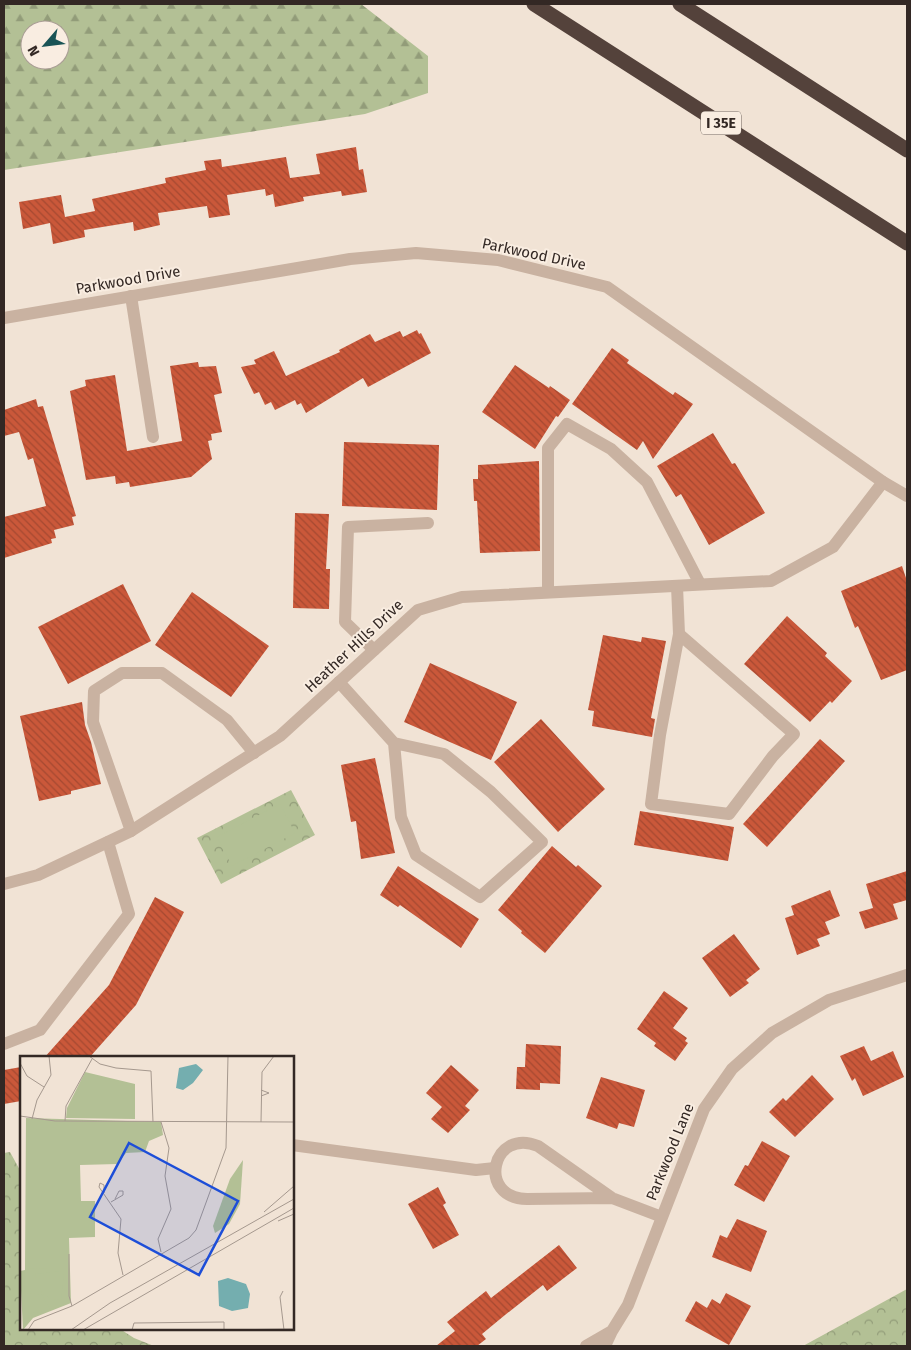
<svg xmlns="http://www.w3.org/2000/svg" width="911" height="1350" viewBox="0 0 911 1350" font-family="'Fira Sans',sans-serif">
<defs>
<pattern id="forest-firs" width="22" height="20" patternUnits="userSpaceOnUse" patternTransform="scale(1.25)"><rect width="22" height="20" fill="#b3c095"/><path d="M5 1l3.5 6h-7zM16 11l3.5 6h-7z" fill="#929c79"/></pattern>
<pattern id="park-crowns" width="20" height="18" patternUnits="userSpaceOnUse" patternTransform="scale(1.25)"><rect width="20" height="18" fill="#b3c095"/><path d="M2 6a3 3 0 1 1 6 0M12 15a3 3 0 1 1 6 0" fill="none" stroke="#929c79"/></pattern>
<pattern id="building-back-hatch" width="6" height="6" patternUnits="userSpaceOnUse" patternTransform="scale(1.25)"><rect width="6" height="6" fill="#ca583a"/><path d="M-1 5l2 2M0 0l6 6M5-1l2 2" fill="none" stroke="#a54931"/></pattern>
</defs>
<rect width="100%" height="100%" fill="#f1e3d5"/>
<path fill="url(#forest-firs)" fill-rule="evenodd" d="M4 4H361L428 56V93L365 114 4 170ZM30 30H60V60H30Z"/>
<path fill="url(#park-crowns)" d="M291 790 315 835 221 884 197 838Z
M10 1152 21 1172V1329H120L134 1338 154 1346H4V1153Z
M907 1289V1346H803Z"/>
<path fill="#b3c095" d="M280 804 295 833 232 866 217 837Z"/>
<path fill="url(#building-back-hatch)" d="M356 147 359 170 363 169 367 192 342 196 341 191 303 197 304 201 275 207 273 194 266 196 265 189 227 195 230 215 209 218 207 206 158 213 160 225 134 231 133 222 84 230 85 237 53 244 50 223 23 229 19 202 61 195 65 217 95 211 92 199 166 183 165 178 206 170 204 161 221 159 222 167 286 157 290 178 320 174 316 154Z
M417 330 419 334 421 333 431 353 368 387 363 378 306 413 301 403 297 405 295 400 275 410 271 402 265 405 259 392 254 394 241 367 256 364 254 360 274 351 286 376 340 352 339 350 370 334 375 342 400 331 403 337Z
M612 348 629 360 627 363 673 395 675 392 693 404 653 459 643 441 637 450 572 404Z
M198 362 199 367 216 366 222 393 214 395 222 432 211 434 212 440 208 441 212 459 191 477 130 487 129 482 116 484 115 476 86 480 70 391 86 386 85 380 115 375 127 451 182 441 170 366Z
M515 365 549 388 550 386 570 400 558 417 556 416 535 449 482 412Z
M36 399 38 407 43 406 76 516 72 517 74 525 54 530 56 538 51 539 52 543 4 558V517L46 506 33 458 28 460 19 432 4 436V410Z
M713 433 732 464 735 463 765 513 709 545 681 494 676 497 657 466Z
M344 442 439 445 437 510 342 506Z
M539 461 540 551 480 553 477 501H474L473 479H478V465Z
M295 513 329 514 326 569H330L329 609 293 608Z
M902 566 907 581V670L881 680 858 626 855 628 841 591Z
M123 584 151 641 68 684 38 627Z
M192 592 269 646 231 697 155 645Z
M787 616 827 653 825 656 852 681 832 703 830 701 810 722 744 664Z
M603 635 641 642 642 637 666 641 651 718 655 719 652 737 592 726 594 711 588 710Z
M430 663 517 702 491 760 404 722Z
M82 702 85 725 91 742 101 784 71 791V794L39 801 20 716Z
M541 719 605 789 558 832 494 762Z
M820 739 845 761 767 847 743 824Z
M375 758 395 853 361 859 356 821 351 822 341 765Z
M640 811 734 827 728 861 634 845Z
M552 846 576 867 578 865 602 886 545 953 521 933 522 931 498 910Z
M398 866 479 919 461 948 400 905 398 907 380 895Z
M907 871V900L893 904 898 919 865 929 859 912 873 908 866 884Z
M830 890 840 916 825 922 830 934 817 939 820 946 797 955 785 918 794 915 791 906Z
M155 897 184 912 136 1005 89 1058H44L109 985Z
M734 934 760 969 746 980 749 983 730 997 702 958Z
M664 991 688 1008 673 1028 687 1038 685 1041 688 1043 675 1061 654 1046 656 1043 637 1029Z
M526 1044 561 1046 560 1084 540 1083V1090L516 1089 517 1067H525Z
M864 1046 871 1061 893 1051 904 1077 863 1096 855 1078 852 1081 840 1056Z
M451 1065 479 1090 465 1106 470 1110 448 1133 431 1119 442 1107 426 1093Z
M21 1067V1101L4 1104V1070Z
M812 1075 834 1099 795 1137 769 1112 783 1098 786 1101Z
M601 1077 645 1090 634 1127 619 1123 617 1129 586 1118Z
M762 1141 790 1156 764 1202 734 1185 745 1165 748 1166Z
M438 1187 446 1203 443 1205 459 1235 433 1249 408 1204Z
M737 1219 767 1231 751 1272 712 1257 720 1235 727 1238Z
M559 1245 577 1268 547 1291 543 1285 505 1315 482 1334 486 1339 477 1346H436L455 1331 447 1322 486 1291 491 1298Z
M726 1293 751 1306 729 1345 685 1321 696 1301 707 1308 712 1299 720 1304Z"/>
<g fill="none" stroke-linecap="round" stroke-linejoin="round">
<path stroke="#c9b2a1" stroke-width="12" d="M131 296 153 437
M677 586 679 634 660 735 651 804 729 814 773 756 794 734 679 634
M548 592V448L567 424 611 449 647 482 700 584
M374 650 345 622 348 527 428 523
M339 682 394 743 401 817 416 855 480 897 542 842 491 792 444 754 394 743
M131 831 93 722 94 691 122 673H162L227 720 254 753
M4 1044 40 1030 129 914 108 842
M292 1145 476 1170 495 1168"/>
<path stroke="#c9b2a1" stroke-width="12" d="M4 884 38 875 131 831 280 736 418 610 462 597 771 581 833 547 883 482
M612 1198 527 1199C476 1198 492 1127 538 1146L612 1198 662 1217
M586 1346 612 1331
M605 1346 612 1331 628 1305 704 1109 732 1069 772 1033 829 1000 907 975"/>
<path stroke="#c9b2a1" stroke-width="12" d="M4 318 350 259 416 253 498 260 607 287 883 482 907 496"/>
<path stroke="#54423b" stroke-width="15" d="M534 4 907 243
M680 4 907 150"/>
</g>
<g text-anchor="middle" stroke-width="4" stroke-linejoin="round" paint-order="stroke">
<rect fill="#f9ede1" stroke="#6e635d" stroke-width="1" x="701" y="111.5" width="40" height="23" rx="4"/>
<g font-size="14" font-weight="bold" fill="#332824">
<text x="721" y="128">I 35E</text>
</g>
<g font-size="15" fill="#332824" stroke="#f9ede1">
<text transform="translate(534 254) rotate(12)" y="5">Parkwood Drive</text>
<text transform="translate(128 280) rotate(-10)" y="5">Parkwood Drive</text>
<text transform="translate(354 646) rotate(-43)" y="5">Heather Hills Drive</text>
<text transform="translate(670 1152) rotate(-68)" y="5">Parkwood Lane</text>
</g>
</g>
<g transform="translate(20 1056)">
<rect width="274" height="274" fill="#f1e3d5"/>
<path d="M223 104 220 148 209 168 195 177 193 170 210 123Z" fill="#b3c095"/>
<path d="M65 16 115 28V63L46 62 47 52ZM6 62 141 66 143 79 129 85 125 96 106 97 97 108 60 109 61 145H75V181L49 182 51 247 13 262 3 274 0 215 5 214Z" fill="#b3c095"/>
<path d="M9 185H27V212L9 213ZM41 215 44 218 41 244 32 243 22 237 15 218ZM7 237 22 239 30 253 9 258Z" fill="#b3c095"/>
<path d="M176 8 183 14 173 27 163 34 156 32 159 12ZM208 222 226 228 230 238 228 252 212 255 199 250 198 225Z" fill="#74aeaf"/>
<path fill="none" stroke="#a5988e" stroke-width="1" d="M69 0 80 8 96 12 131 15 133 66M0 7 7 20 24 31M241 34 249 37 241 40M0 60 35 65 274 66M12 63 17 44 31 19 29 0M45 65 46 50 72 3M141 66 149 92 145 120 151 153 138 183 141 196M241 66 242 16 254 0M84 137V129L80 127 79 131 101 163 98 197 103 219M91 146 103 139V135H99L95 143M244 156 274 130M258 165 274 158M49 198V240L52 250M263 235 260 241 264 274M8 274 14 265 52 250 169 182 176 174 206 92 208 0M51 274 90 247 274 143M63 274 274 152M112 274 114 267 204 266V274M199 274 274 273"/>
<path fill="#1d4ed8" fill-opacity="0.15" stroke="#1d4ed8" stroke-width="2.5" d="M109 87 218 145 179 219 70 161Z"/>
<rect width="274" height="274" fill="none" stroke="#332824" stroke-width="2.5"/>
</g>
<rect width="911" height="1350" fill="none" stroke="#332824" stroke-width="10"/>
<g transform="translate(45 45) rotate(242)"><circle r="24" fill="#f9ede1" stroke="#aa9e95"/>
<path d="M0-4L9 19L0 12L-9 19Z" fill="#195355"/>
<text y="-8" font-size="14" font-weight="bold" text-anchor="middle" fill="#332824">N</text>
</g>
</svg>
